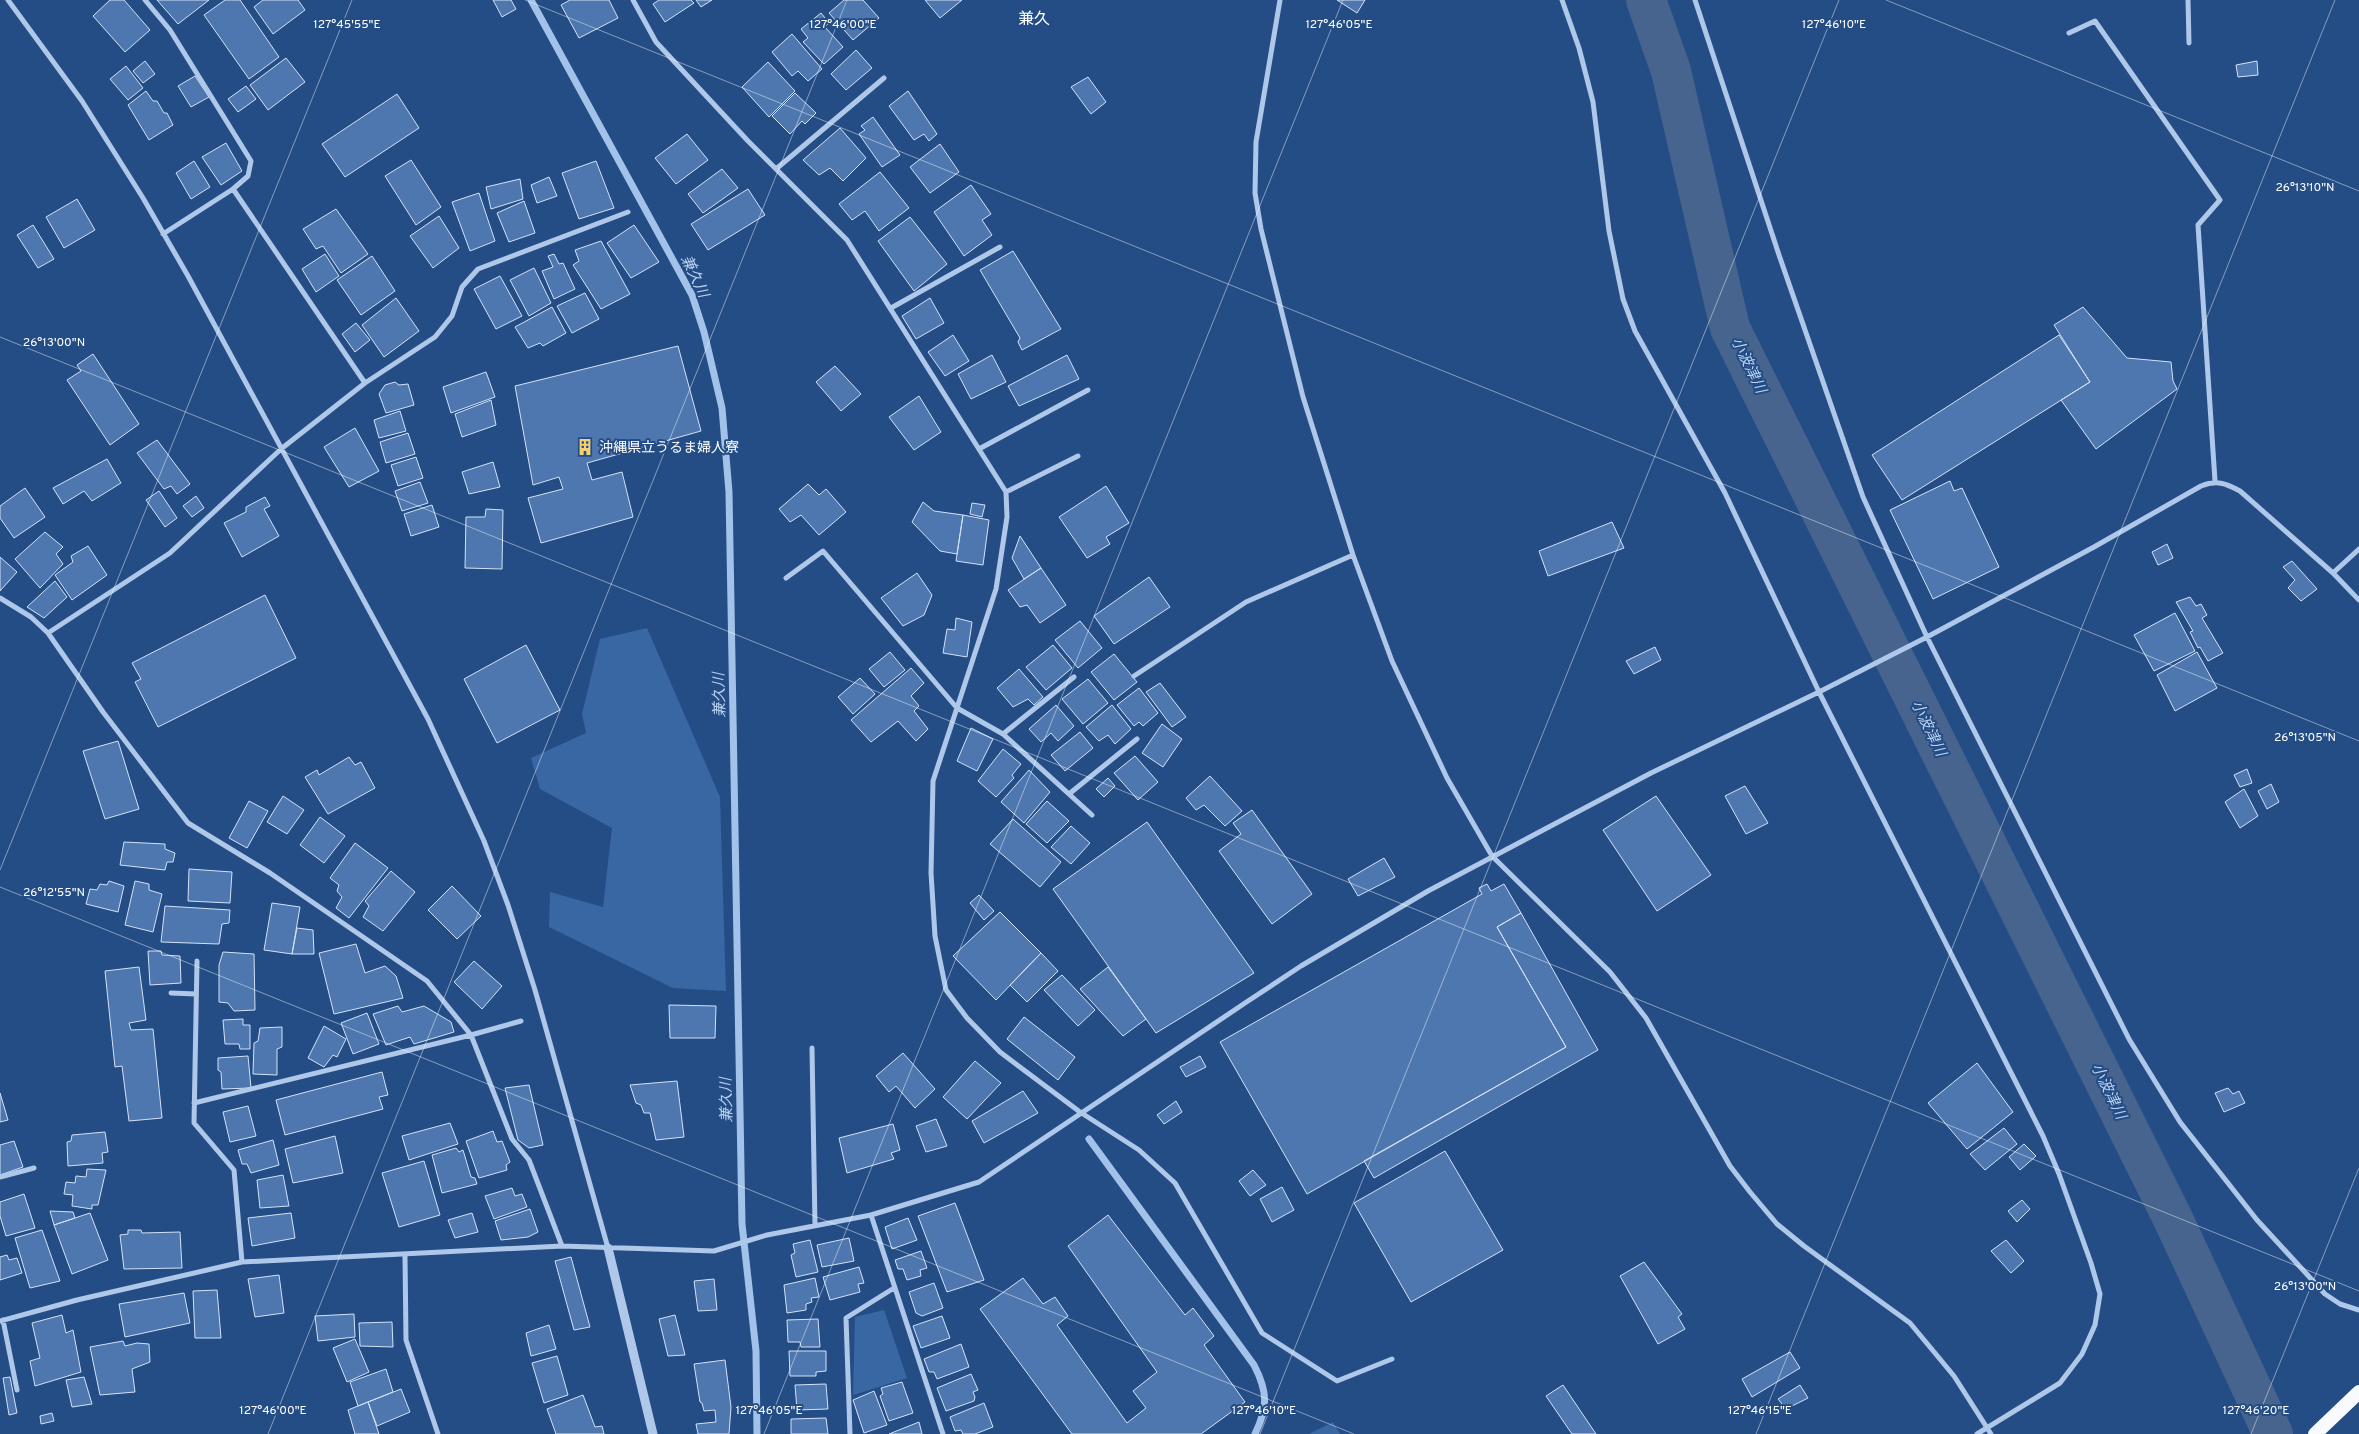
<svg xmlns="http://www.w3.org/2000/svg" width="2359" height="1434" viewBox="0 0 2359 1434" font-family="Overpass,'Noto Sans JP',sans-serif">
<rect width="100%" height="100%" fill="#244d86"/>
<path fill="#3967a3" d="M647 628 720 797 726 991 673 988 549 927 550 892 603 907 612 828 540 789 531 758 586 733 582 714 600 639Z
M884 1310 907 1378 853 1395 855 1317Z
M1333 1422 1340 1434H1309Z"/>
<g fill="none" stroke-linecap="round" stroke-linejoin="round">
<path stroke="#a3c2e9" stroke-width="7" d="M531 0 692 295 704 332 722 408 729 492 742 1224 756 1351 757 1434
M1089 1139 1254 1365C1268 1392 1268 1407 1255 1434"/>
<path stroke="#46648d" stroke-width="40" d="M1646 0 1671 71 1730 328 2174 1221 2273 1434"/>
</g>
<path fill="#4d77ae" stroke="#d3e2f7" d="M110 0H124L150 30 125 52 93 16Z
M157 0H209L178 24Z
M225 0H240L279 57 249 79 204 15Z
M263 0H298L305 10 273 34 254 7Z
M493 0H511L516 9 502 17Z
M570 0H609L618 18 579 38 561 5Z
M659 0H691L694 3 665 22 653 4Z
M696 0H712L701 7Z
M844 0H863L879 18 853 40 829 13Z
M925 0H962L940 18Z
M1337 0H1365L1357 13Z
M821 13 829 23 825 27 843 47 824 64 803 42 808 38 801 29Z
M792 34 822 69 808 81 798 71 792 76 772 52Z
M856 50 872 68 846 90 831 74Z
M286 58 305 82 268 110 250 85Z
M145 61 155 74 143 83 133 71Z
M2257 61 2258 75 2238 77 2236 65Z
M768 62 795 91 769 117 742 87Z
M126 66 143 88 128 100 110 79Z
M195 76 209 97 191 107 178 86Z
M1088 77 1106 102 1091 114 1071 87Z
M246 86 256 99 238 112 228 99Z
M146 91 153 101H157L164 113H167L173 125 149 140 128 105Z
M908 91 937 134 929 141 924 134 914 140 889 106Z
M795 93 816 113 805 124 802 121 790 134 772 116Z
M397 94 419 128 345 177 322 144Z
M873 117 900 155 882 167 859 134 865 130 861 126Z
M840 128 866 158 843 181 830 168 819 175 803 160Z
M687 134 708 160 676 184 655 158Z
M226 143 242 171 221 185 202 157Z
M940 144 959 172 930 193 910 167Z
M411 160 441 207 416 225 385 176Z
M194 161 210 187 191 199 176 173Z
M596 161 614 208 579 219 562 173Z
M722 169 738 188 703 213 688 194Z
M880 172 909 208 879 231 865 211 852 220 839 204Z
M549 177 557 196 537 203 531 185Z
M520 179 523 199 491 209 486 187Z
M971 185 991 214 982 220 992 235 964 256 934 212Z
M748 189 765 215 708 250 691 224Z
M479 193 495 241 470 251 452 202Z
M77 199 95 230 64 248 46 217Z
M524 201 535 233 509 242 497 213Z
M336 209 368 254 341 273 323 246 316 249 303 229Z
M439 216 459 248 433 268 410 236Z
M910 217 947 264 914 291 878 241Z
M33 225 54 259 38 268 17 235Z
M634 225 659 262 631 278 607 243Z
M601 241 630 294 601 309 573 265 579 261 575 250Z
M1013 251 1061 329 1022 350 1018 342 1020 338 980 270Z
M325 254 339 276 316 292 302 269Z
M554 254 559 264 563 263 575 289 554 299 542 271 553 267 548 256Z
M372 256 395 291 361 315 337 280Z
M534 268 551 303 529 316 510 280Z
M500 276 522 316 496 329 474 289Z
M585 293 599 319 572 333 557 306Z
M396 298 419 331 384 357 362 325Z
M930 298 944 323 916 339 902 316Z
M552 307 566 333 543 346 540 343 528 348 515 327Z
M2083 307 2127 358 2171 362 2173 381 2177 389 2096 449 2061 400 2090 382 2054 325Z
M356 323 370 340 355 352 342 334Z
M953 335 969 361 945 376 928 352Z
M2059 335 2090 382 1902 500 1872 455Z
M678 346 701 431 587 463 592 480 622 472 633 517 541 543 528 498 563 489 559 477 533 485 515 386Z
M93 354 139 424 110 445 67 380 81 371 77 365Z
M992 355 1006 382 971 399 958 374Z
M1067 355 1079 379 1019 406 1008 386Z
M835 366 861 394 841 411 816 382Z
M486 372 495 397 451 413 443 387Z
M395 382 399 385 408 384 414 405 386 413 379 394 385 385Z
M919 396 941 432 914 450 889 417Z
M491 400 496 425 462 437 455 414Z
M400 411 406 431 379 438 374 420Z
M355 428 379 471 349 487 324 447Z
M408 433 415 454 386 463 380 442Z
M157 440 190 484 177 494 171 486 164 489 137 453Z
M416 457 423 478 398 486 391 465Z
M107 459 121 483 92 501 84 491 63 504 53 488Z
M493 462 500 487 469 494 462 472Z
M1950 481 1954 491 1962 488 1999 567 1933 599 1890 510Z
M420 482 428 503 402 511 395 491Z
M808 484 819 495 826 489 846 512 819 535 801 515 790 522 779 509Z
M1106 486 1129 523 1106 537 1110 544 1087 558 1059 517Z
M25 488 45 517 14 538 0 518V506Z
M159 491 177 518 165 527 146 500Z
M196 496 204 508 192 517 183 506Z
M265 497 270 506 264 509 279 536 242 557 224 523 246 512V507Z
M923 502 934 511 963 515 957 554 940 551 912 522Z
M972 503 985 505 982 517 970 514Z
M432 505 439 527 411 536 404 514Z
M486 509 503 510 502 569 465 568 466 517H485Z
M963 515 989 520 983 565 956 561Z
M1612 522 1624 548 1548 576 1539 551Z
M45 532 63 547 56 554 63 564 40 588 15 559Z
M1020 536 1041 568 1024 579 1012 558Z
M2167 544 2173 558 2158 565 2152 552Z
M88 546 107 575 72 600 55 575 73 562 71 556Z
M0 557 17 572 0 591Z
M2292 561 2317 589 2301 601 2288 588 2295 580 2283 567Z
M1041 568 1066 605 1040 623 1027 605 1020 607 1008 590Z
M917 573 932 595 924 615 903 626 881 598Z
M1149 577 1170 607 1114 644 1094 616Z
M55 581 67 597 44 618 27 607Z
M265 595 296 658 158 727 135 682 141 679 132 663Z
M2190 597 2196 606 2201 604 2207 615 2202 618 2223 653 2208 661 2200 647 2198 648 2190 632 2193 631 2176 602Z
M2175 613 2195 651 2154 671 2134 635Z
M956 618 972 622 967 657 943 653 947 629 955 630Z
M1080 621 1102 648 1078 668 1055 640Z
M526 645 560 710 497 743 464 679Z
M1053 645 1072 668 1046 690 1026 667Z
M1655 647 1661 660 1634 674 1626 661Z
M890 652 905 670 884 687 869 669Z
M2197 652 2217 688 2175 711 2157 675Z
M1114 654 1137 682 1114 700 1091 672Z
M911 668 924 683 911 696 919 706 914 711 928 729 916 741 898 721 871 742 851 720Z
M1019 669 1043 697 1034 705 1028 699 1013 707 997 688Z
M860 678 875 694 853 714 838 697Z
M1088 679 1108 703 1083 724 1062 699Z
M1160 683 1186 717 1172 727 1146 692Z
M1139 688 1158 713 1143 726 1139 722 1134 726 1117 705Z
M1056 705 1074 726 1058 741 1051 733 1041 742 1029 729Z
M1112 705 1131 729 1115 744 1108 735 1099 741 1086 727Z
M1162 724 1182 739 1163 767 1142 753Z
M971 728 993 739 977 771 957 761Z
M1080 732 1093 748 1065 771 1051 755Z
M118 741 139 809 105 819 83 751Z
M1003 749 1021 764 1012 775 1014 778 996 797 978 781Z
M1135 756 1158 782 1138 800 1114 773Z
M349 757 355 765 361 762 375 788 328 814 305 777 317 770 319 775Z
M2247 769 2252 783 2240 787 2234 775Z
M1029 770 1050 792 1024 823 1001 802Z
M1210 776 1242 811 1225 826 1204 805 1196 810 1186 798Z
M1108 778 1115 786 1104 797 1096 789Z
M2271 784 2279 802 2267 809 2258 791Z
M1745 786 1768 823 1746 834 1725 796Z
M2244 789 2258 816 2240 828 2225 802Z
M283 796 304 810 287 834 267 822Z
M1656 796 1711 875 1657 911 1603 830Z
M249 801 268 811 247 848 229 838Z
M1047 801 1069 821 1047 843 1026 824Z
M1252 810 1312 894 1272 924 1219 851 1241 834 1233 823Z
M320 817 345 836 324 863 300 845Z
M1013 819 1061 862 1040 887 990 844Z
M1147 822 1254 973 1156 1033 1053 889Z
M1071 826 1090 843 1071 864 1051 847Z
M124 842 165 844V849L175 853 173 862H167L165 870 120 865Z
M355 843 388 868 349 918 336 908 342 897 337 891 339 885 330 878Z
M1384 858 1395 877 1358 896 1348 879Z
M189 869 232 872 230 903 188 901Z
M391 871 415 892 383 931 363 917 369 906 365 901Z
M109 881 124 886 118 912 86 904 90 889 97 890 100 884 107 885Z
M135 881 149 884V890L162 894 153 932 125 925Z
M1487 884 1491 891 1504 884 1521 913 1497 927 1566 1047 1307 1194 1220 1042 1482 894 1479 888Z
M452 886 481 916 457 939 428 910Z
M979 895 994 911 984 920 970 903Z
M272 903 300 907 292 954 264 950Z
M165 906 230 910 229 923 222 924 219 944 161 942Z
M1000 912 1041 953 996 1000 953 956Z
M1521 913 1598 1050 1374 1178 1364 1161 1566 1047 1497 927Z
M297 928 313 930 314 954H292Z
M356 944 365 973 385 966 396 976 403 998 334 1014 319 953Z
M148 951H161L162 955 180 956 181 983 150 985Z
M223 952 254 954 255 1010 234 1011 228 1003 219 1002V965Z
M1041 953 1058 971 1027 1002 1010 985Z
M474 961 502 986 482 1009 454 982Z
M139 967 146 1020 129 1023 131 1030 153 1029 162 1118 129 1121 122 1066 115 1067 105 971Z
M1108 967 1146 1019 1123 1036 1080 989Z
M1062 975 1095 1010 1078 1026 1044 990Z
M669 1005 716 1006 715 1038H670Z
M398 1006 402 1012 424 1006 451 1022 454 1032 414 1044 410 1037 386 1045 373 1014Z
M367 1013 379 1044 353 1054 341 1023Z
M1024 1017 1075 1057 1058 1080 1007 1039Z
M243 1019V1025H250V1049H240L239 1044H225L223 1020Z
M324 1026 346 1039 337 1057 333 1055 324 1067 308 1058Z
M282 1027V1047L277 1049V1075L253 1074 254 1043 258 1041 260 1028Z
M903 1053 935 1089 915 1108 896 1086 889 1092 876 1076Z
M248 1056 251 1088 222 1089 221 1072 218 1070V1058Z
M1200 1056 1206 1067 1186 1077 1180 1067Z
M975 1061 1001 1083 967 1119 943 1097Z
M1977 1063 2013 1112 1967 1149 1928 1103Z
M382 1072 388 1095 379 1097 383 1109 285 1135 276 1100Z
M677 1081 684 1137 656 1140 650 1113H644L641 1105 636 1103 630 1085Z
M529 1085 543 1145 529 1148 518 1140 505 1088Z
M2228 1088 2233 1094 2239 1091 2245 1103 2224 1112 2215 1093Z
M1023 1091 1038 1113 984 1143 972 1121Z
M0 1093 8 1120 0 1122Z
M1176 1101 1182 1112 1164 1124 1157 1115Z
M248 1106 256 1136 230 1142 223 1112Z
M936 1119 947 1146 926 1152 916 1126Z
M450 1123 458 1144 409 1160 402 1136Z
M893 1124 900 1150 891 1153 894 1159 847 1173 839 1138Z
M2004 1128 2017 1144 1985 1170 1970 1154Z
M493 1131 497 1142 502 1141 510 1162 506 1165 507 1170 479 1178 466 1141Z
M105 1132 108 1152 102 1153 103 1163 68 1166 67 1142 71 1141 72 1135Z
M335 1136 343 1173 293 1183 285 1149Z
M273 1140 279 1165 251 1173 247 1164H242L238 1150Z
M14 1141 23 1167 0 1175V1145Z
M2024 1144 2036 1156 2020 1170 2009 1157Z
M456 1148 459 1152 463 1150 471 1177 475 1178 477 1184 442 1193 432 1155Z
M1445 1151 1503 1250 1411 1302 1354 1203Z
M424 1161 440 1215 399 1227 382 1173Z
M87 1169 106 1170 98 1205H92V1209L72 1206 73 1195 64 1194 66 1182 75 1183 76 1176 86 1177Z
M1253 1170 1266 1185 1250 1196 1239 1181Z
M283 1175 289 1206 260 1208 257 1180Z
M1282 1187 1294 1210 1272 1222 1260 1199Z
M512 1188 515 1196 522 1194 527 1207 494 1219 485 1196Z
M24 1194 35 1228 6 1236 0 1216V1202Z
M2022 1200 2030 1209 2017 1222 2008 1211Z
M955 1203 984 1280 947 1292 918 1216Z
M530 1209 538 1232 528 1237 501 1240 495 1221Z
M50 1211 73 1212 75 1218 54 1225Z
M90 1213 108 1260 72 1274 54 1225Z
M291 1213 295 1238 252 1246 248 1218Z
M472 1213 478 1232 455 1238 448 1220Z
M1108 1215 1185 1315 1193 1308 1214 1336 1204 1345 1245 1402 1201 1434H1072L980 1309 1023 1278 1043 1304 1055 1297 1068 1316 1057 1325 1127 1423 1146 1408 1133 1391 1157 1372 1068 1246Z
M908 1218 917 1240 892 1249 885 1227Z
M42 1230 60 1281 30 1288 15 1238Z
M128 1230H141L142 1233 180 1232 182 1268 124 1269 120 1235 128 1234Z
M849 1238 854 1261 822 1267 817 1245Z
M810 1240 818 1272 796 1277 791 1255 795 1253 793 1244Z
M2006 1240 2024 1261 2011 1273 1991 1251Z
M921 1251 927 1268 920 1270 921 1276 907 1280 903 1269H898L895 1260Z
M7 1255 9 1260 17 1258 22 1273 0 1280V1257Z
M571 1257 590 1327 574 1330 555 1261Z
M1644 1262 1682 1314 1678 1317 1685 1329 1658 1344 1620 1276Z
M859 1267 864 1283 858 1284 860 1292 830 1300 823 1277Z
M279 1275 284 1313 255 1317 248 1279Z
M815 1278 819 1297 811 1298 812 1302 806 1304V1310L787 1313 784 1285Z
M714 1279 717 1310 698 1311 694 1281Z
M934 1283 943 1308 922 1316 916 1313 909 1292Z
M217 1290 221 1338H195L193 1291Z
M184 1293 190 1323 125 1337 119 1304Z
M354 1314 355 1337 318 1341 315 1316Z
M62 1315 66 1333 73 1330 81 1372 35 1386 30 1361 40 1358 32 1323Z
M675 1315 685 1355 668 1356 659 1319Z
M942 1316 950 1338 921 1348 913 1326Z
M818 1319 820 1347H801L800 1342H788L787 1320Z
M392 1322 393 1347 360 1346 359 1323Z
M549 1325 556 1349 531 1356 526 1333Z
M355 1339 369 1372 347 1382 333 1348Z
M123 1341 125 1346 137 1343 149 1344 150 1362 132 1369 135 1392 100 1395 90 1347Z
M961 1344 969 1367 937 1379 934 1372H929L924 1359Z
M789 1351H826V1371L816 1372V1376H790Z
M1790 1352 1800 1368 1752 1397 1742 1379Z
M557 1356 568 1395 544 1403 532 1363Z
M725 1360 731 1407 729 1434H698L696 1424 716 1422 715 1410 704 1411 702 1403 700 1402 694 1364Z
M386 1369 393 1392 358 1406 350 1382Z
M971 1374 978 1390 973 1392 975 1397 974 1401 946 1411 937 1388Z
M10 1377 17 1413 9 1415 3 1378Z
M84 1377 92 1404 72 1407 66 1380Z
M902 1382 913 1413 889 1421 880 1396 883 1394 881 1388Z
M826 1384 828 1409 797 1410 795 1385Z
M1563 1385 1596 1434H1572L1546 1396Z
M1800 1385 1808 1398 1786 1409 1778 1399Z
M401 1389 410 1412 377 1426 368 1402Z
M874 1391 887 1425 864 1433 853 1400Z
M583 1395 595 1427 602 1426 604 1434H556L547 1409Z
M368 1402 379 1434H355L348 1410Z
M984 1403 993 1427 975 1434H963L961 1430 955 1431 950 1417Z
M52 1413 54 1421 41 1424 40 1416Z
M826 1418 828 1434H791V1419Z
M919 1422 922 1434H889Z"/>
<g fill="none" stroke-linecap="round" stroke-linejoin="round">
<path stroke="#afc8e9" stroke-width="5" d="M8 0 82 101 143 198 188 276 428 719 484 841 508 905 535 990 608 1248
M145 0 170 30 251 161 248 176 233 189 163 234
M633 0 656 42 748 141 847 240 1006 492 1007 517 996 589 933 781 931 873 935 936 946 990 967 1018 1000 1052 1080 1112 1139 1150 1175 1183 1262 1333 1337 1381 1392 1359
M1280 0 1256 142 1255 193 1261 229 1303 397 1353 555 1392 661 1447 778 1492 856 1610 972 1646 1018 1730 1166 1750 1192 1777 1224 1804 1246 1910 1323 1954 1376 1991 1434
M1562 0 1579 48 1593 102 1609 231 1623 299 1635 331 1725 493 1819 692 2043 1136 2059 1174 2091 1263 2100 1294 2095 1325 2082 1354 2060 1383 1977 1434
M1695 0 1779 255 1863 497 1927 637 2129 1039 2180 1122 2257 1220 2325 1294 2340 1304 2359 1310
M2188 0 2189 43
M2069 33 2095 21 2220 200 2198 225 2215 481
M776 169 884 78
M233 189 365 383
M891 308 1000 247
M979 449 1088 390
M1006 492 1078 456
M2333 573 2359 549
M786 578 823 551 957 708 1003 734 1092 815
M0 598 31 617 48 633 103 712 188 823 270 873 427 981 471 1035 512 1139 529 1160 562 1246
M48 633 170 553 281 449 365 383 435 337 452 316 462 287 478 269 628 212
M1134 676 1246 602 1353 555
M1003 734 1074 677
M1069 794 1137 739
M197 961 194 1123 234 1170 242 1262
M171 993 196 994
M812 1048 815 1226
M194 1103 471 1035 521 1021
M0 1177 34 1168
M871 1215 943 1434
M405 1256 406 1340 438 1434
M3 1320 17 1390
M0 1321 77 1300 242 1262 562 1246 714 1251 767 1235 871 1215 979 1182 1245 1003 1301 966 1428 891 1651 773 1819 692 1927 637 2094 547 2201 486C2217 480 2225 483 2240 491L2333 573 2359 600
M850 1434 846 1318 894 1288"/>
<path stroke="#afc8e9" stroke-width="9" d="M608 1248 653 1434"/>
<path stroke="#f8fafe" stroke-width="14" d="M2315 1434 2359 1392"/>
</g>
<path fill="none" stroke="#fff" stroke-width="1" stroke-opacity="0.45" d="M525 0 2359 741M1886 0 2359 191M0 337 2359 1291M0 870 352 0M0 887 1354 1434M268 1434 847 0M764 1434 1343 0M1260 1434 1839 0M1756 1434 2335 0M2251 1434 2359 1168"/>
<defs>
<g id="building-bare" transform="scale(1.35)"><path d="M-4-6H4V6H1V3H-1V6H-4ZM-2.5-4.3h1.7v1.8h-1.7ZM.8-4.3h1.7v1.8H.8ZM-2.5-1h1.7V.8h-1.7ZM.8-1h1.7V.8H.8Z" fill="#f3d073" stroke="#244d86" stroke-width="2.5" paint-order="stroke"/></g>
</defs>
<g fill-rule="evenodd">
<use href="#building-bare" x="585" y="447"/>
</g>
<g text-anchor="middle" stroke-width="4" stroke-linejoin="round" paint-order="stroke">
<g font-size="14" fill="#fff" stroke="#244d86" text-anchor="start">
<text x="599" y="452">沖縄県立うるま婦人寮</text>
</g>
<g font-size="15" font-style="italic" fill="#bbd2f0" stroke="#244d86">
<text transform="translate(695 276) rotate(65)" y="5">兼久川</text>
<text transform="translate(1749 365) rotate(64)" y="5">小波津川</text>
<text transform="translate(719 695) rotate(-91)" y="5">兼久川</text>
<text transform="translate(1929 728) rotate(64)" y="5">小波津川</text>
<text transform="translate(2109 1091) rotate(64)" y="5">小波津川</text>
<text transform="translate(726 1100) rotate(-91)" y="5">兼久川</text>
</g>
<g font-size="16" fill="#fff" stroke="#244d86">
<text x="1034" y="24">兼久</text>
</g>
</g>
<g font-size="12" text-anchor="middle" fill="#fff" stroke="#244d86" stroke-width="4" stroke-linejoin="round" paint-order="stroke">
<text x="843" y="28">127°46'00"E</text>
<text x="1339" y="28">127°46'05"E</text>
<text x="1834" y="28">127°46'10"E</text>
<text x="347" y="28">127°45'55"E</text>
<text x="2305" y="191">26°13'10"N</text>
<text x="54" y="346">26°13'00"N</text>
<text x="2305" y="741">26°13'05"N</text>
<text x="54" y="896">26°12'55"N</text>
<text x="2305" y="1290">26°13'00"N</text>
<text x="273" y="1414">127°46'00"E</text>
<text x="769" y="1414">127°46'05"E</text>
<text x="1264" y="1414">127°46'10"E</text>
<text x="1760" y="1414">127°46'15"E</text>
<text x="2256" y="1414">127°46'20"E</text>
</g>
</svg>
